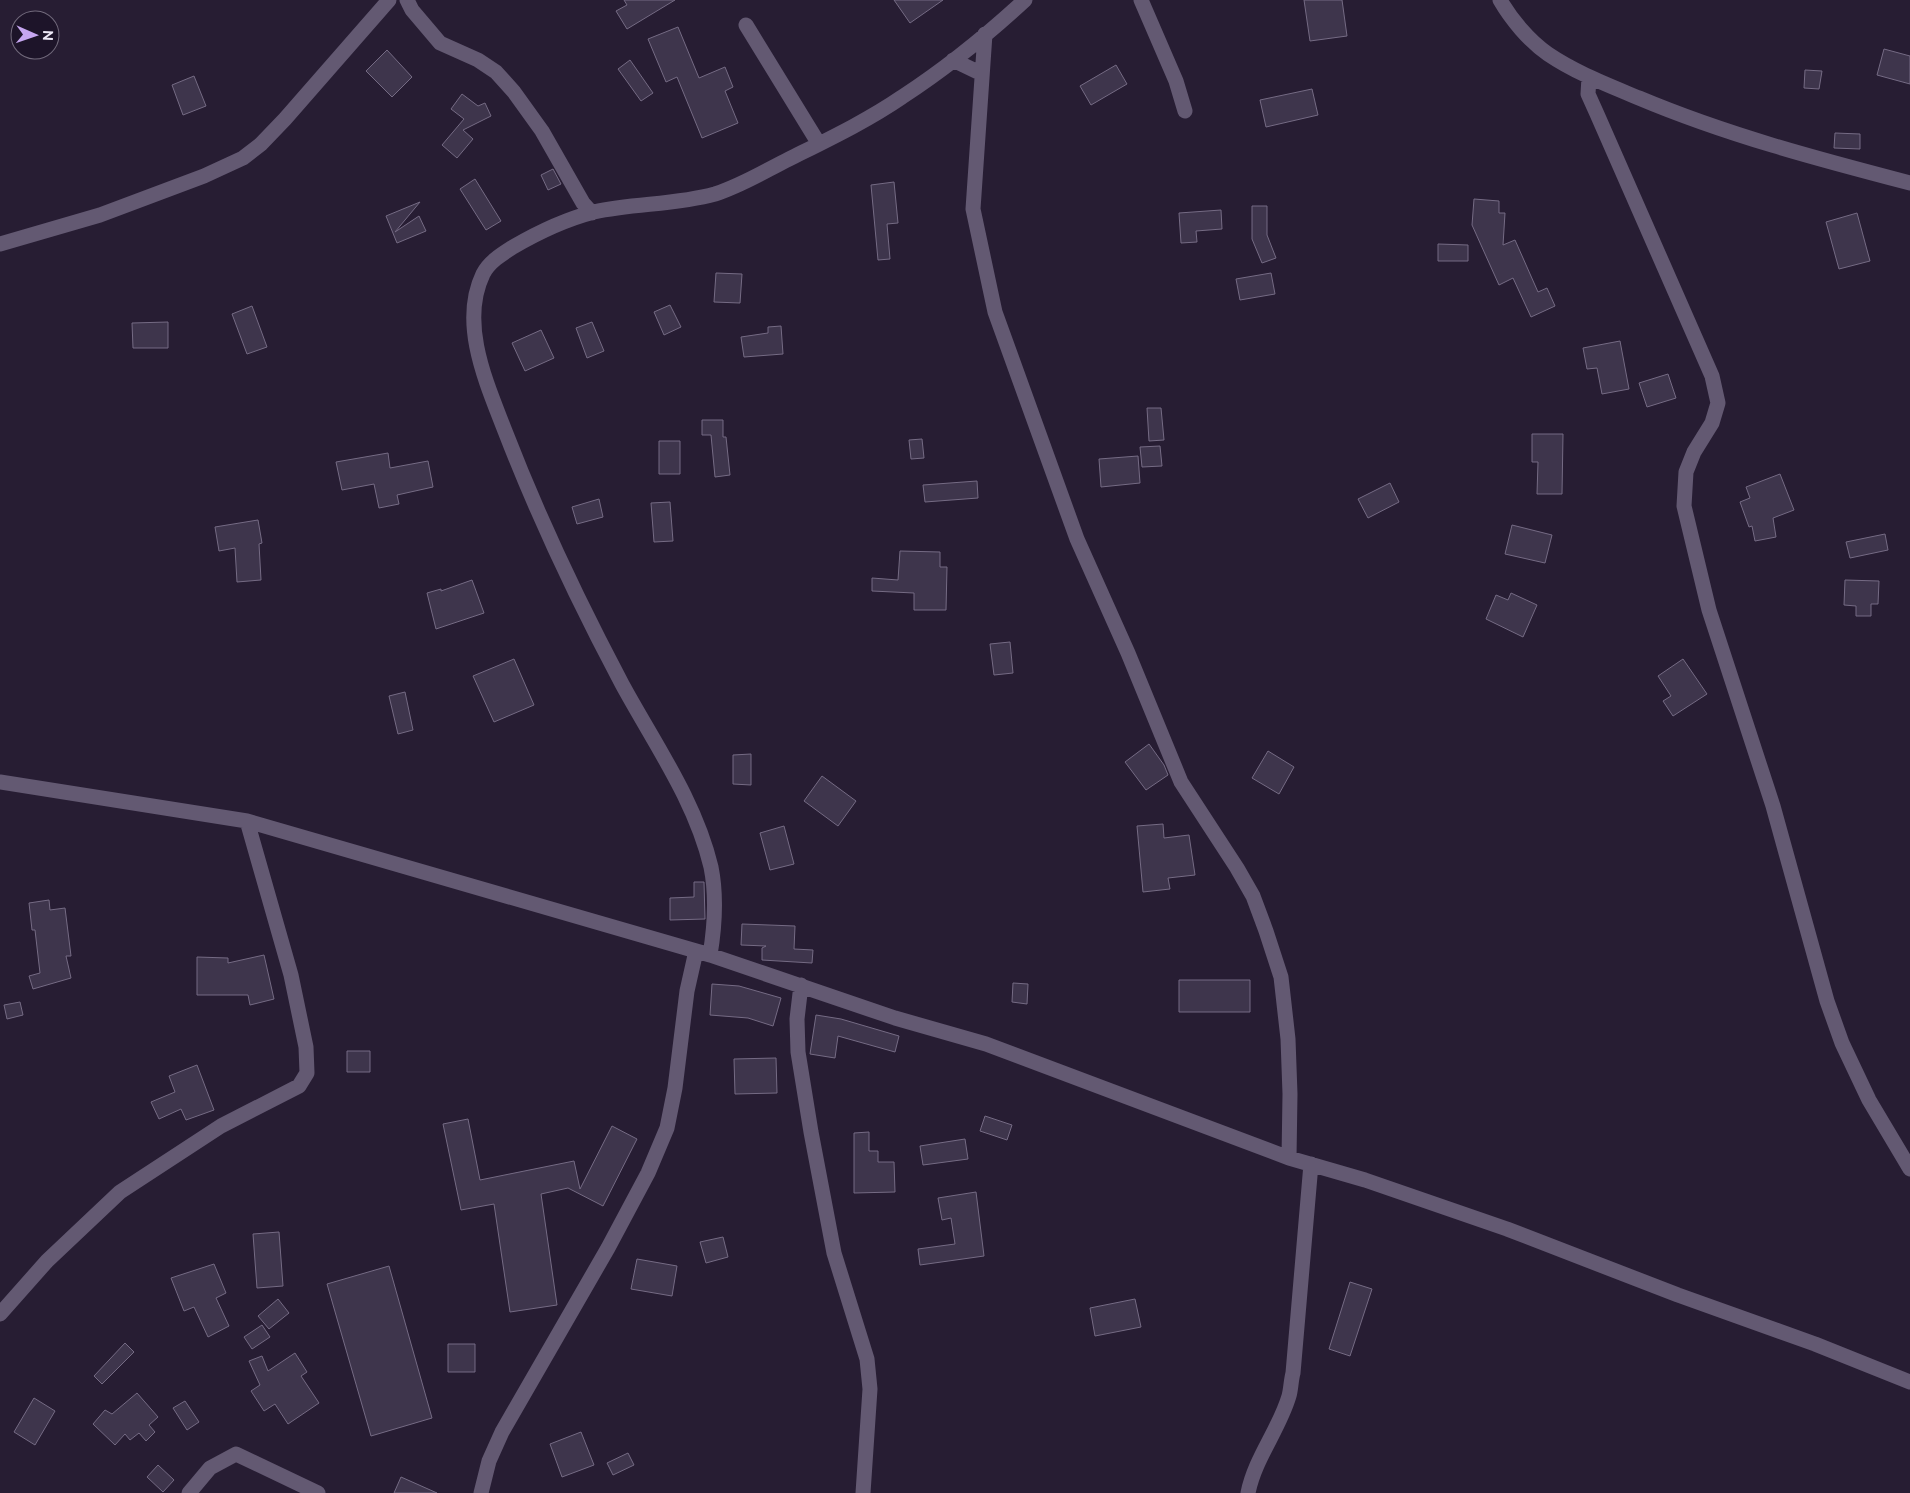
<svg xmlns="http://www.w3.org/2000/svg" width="1910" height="1493" viewBox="0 0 1910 1493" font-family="Raleway,sans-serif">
<rect width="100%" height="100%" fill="#271d33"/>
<path fill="#3e354c" stroke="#756b84" d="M624 0H675L627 29 616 11 627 5Z
M894 0H943L910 23Z
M1304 0H1342L1347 36 1310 41Z
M678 27 699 78 725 67 733 87 725 91 738 123 702 138 677 77 666 82 648 39Z
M1884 49 1910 56V84L1877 75Z
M387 50 412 77 392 97 366 71Z
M630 60 653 93 641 101 618 69Z
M1116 65 1127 84 1091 105 1080 86Z
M1805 70 1822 71 1819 89 1804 88Z
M194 76 206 106 183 115 172 85Z
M1312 89 1318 115 1266 127 1260 100Z
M462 94 478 106 485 103 491 116 463 130 473 139 457 158 442 145 464 119 451 109Z
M1835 133 1860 134V149L1834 148Z
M553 169 561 184 548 190 541 175Z
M475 179 501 221 486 230 460 189Z
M894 182 898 223 887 224 890 259 878 260 871 185Z
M1474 199 1499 201V213H1505L1503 245 1515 240 1538 292 1547 288 1555 306 1531 317 1513 278 1499 285 1472 225Z
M420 202 395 232 419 216 426 231 397 243 386 216Z
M1252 206H1267V235L1276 258 1262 263 1252 239Z
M1221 210 1222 229 1196 231 1197 242 1181 243 1179 213Z
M1857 213 1870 261 1839 269 1826 222Z
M1438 244 1468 245V261H1438Z
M716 273 742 274 740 303 714 302Z
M1271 273 1275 294 1240 300 1236 279Z
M670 305 681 327 664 335 654 312Z
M252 306 267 347 247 354 232 314Z
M168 322V348H133L132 323Z
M592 322 604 351 587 358 576 328Z
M781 326 783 354 744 357 741 337 768 333V327Z
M541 330 554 358 525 371 512 343Z
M1620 341 1629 389 1602 394 1597 368 1587 369 1583 348Z
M1668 374 1676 398 1647 407 1639 383Z
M1147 408H1161L1164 440 1149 441Z
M702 420H723V437H726L730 475 715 477 711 435H702Z
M1532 434H1563L1562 494H1537L1538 462H1532Z
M922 439 924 458 911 459 909 440Z
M659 441H680V474H659Z
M1160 446 1162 466 1142 467 1140 447Z
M388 453 390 468 428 461 433 487 397 495 399 504 379 508 374 484 342 490 336 462Z
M1138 456 1140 483 1101 487 1099 459Z
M1780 474 1794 510 1773 518 1776 537 1755 541 1752 526 1749 527 1740 502 1750 498 1746 487Z
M977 481 978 498 925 502 923 485Z
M1390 483 1399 502 1368 518 1358 499Z
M599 499 603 517 577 524 572 507Z
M670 502 673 541 654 542 651 503Z
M258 520 262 543 259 544 261 580 237 582 235 548 219 551 215 527Z
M1512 525 1552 535 1545 563 1505 554Z
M1885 534 1888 550 1850 558 1846 542Z
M900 551 940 552V567H947L946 610H914V593L872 591V578L898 580Z
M472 580 484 613 436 629 427 593 441 589V591Z
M1845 580 1879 581 1878 604H1871V616H1856V606L1844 605Z
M1511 593 1537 605 1523 637 1486 619 1496 595 1508 600Z
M1010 642 1013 673 994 675 990 644Z
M514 659 534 705 494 722 473 676Z
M1683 659 1707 694 1673 716 1663 701 1671 696 1658 676Z
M405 692 413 730 398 734 389 696Z
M1149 744 1164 765 1168 775 1146 790 1125 762Z
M1268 751 1294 767 1279 794 1252 778Z
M751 754V785L733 784V755Z
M822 776 856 801 838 826 804 801Z
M1163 824 1164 838 1189 835 1195 875 1168 878 1170 889 1143 892 1137 826Z
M784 826 794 864 770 870 760 833Z
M694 882H704L705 919 670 920V898L694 897Z
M49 900 50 910 65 908 71 956H66L71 978 33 989 29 976 40 973 35 930H32L29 903Z
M742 924 795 926 794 949 813 950 812 963 762 960V948L766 946 741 945Z
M264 955 274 999 250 1005 248 995H197V957L228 958V963Z
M1179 980H1250V1012H1179Z
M1013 983 1028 984 1027 1004 1012 1002Z
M712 984 739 986 781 998 773 1026 748 1018 710 1015Z
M20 1002 23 1015 7 1019 4 1005Z
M816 1015 841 1019 899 1036 895 1052 838 1036 835 1058 810 1054Z
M347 1051H370V1072H347Z
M776 1058 777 1093 735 1094 734 1059Z
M197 1065 214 1110 186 1120 181 1109 159 1119 151 1102 175 1092 169 1076Z
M985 1116 1012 1125 1007 1140 980 1131Z
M468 1119 480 1180 574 1161 580 1189 612 1126 637 1139 603 1206 568 1188 541 1194 557 1305 510 1312 494 1204 461 1210 443 1124Z
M869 1132V1151H878V1162H894L895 1192 854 1193V1133Z
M965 1139 968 1159 923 1165 920 1146Z
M976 1192 984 1256 920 1265 918 1249 955 1244 951 1218 942 1220 938 1198Z
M279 1232 283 1286 257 1288 253 1234Z
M723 1237 728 1257 706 1263 700 1242Z
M637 1259 677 1266 672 1296 631 1289Z
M214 1264 226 1293 216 1298 229 1326 208 1337 194 1307 184 1311 171 1278Z
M389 1266 432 1418 371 1436 327 1284Z
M1350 1282 1372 1289 1350 1356 1329 1349Z
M278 1299 289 1313 269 1329 258 1316Z
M1135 1299 1141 1327 1095 1336 1090 1308Z
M262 1325 270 1337 252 1349 244 1337Z
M125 1343 134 1352 102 1384 94 1376Z
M448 1344H475V1372H448Z
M295 1353 307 1372 301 1376 319 1403 288 1424 275 1404 264 1411 251 1391 260 1385 249 1361 262 1356 268 1371Z
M137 1393 158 1417 149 1425 155 1432 146 1441 139 1433 130 1440 125 1434 115 1445 93 1424 105 1410 112 1414Z
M34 1398 55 1411 35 1445 14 1432Z
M185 1401 199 1422 187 1430 173 1408Z
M581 1432 594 1465 562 1477 550 1444Z
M628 1453 634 1465 613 1475 607 1463Z
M158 1465 174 1480 163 1492 147 1477Z
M401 1477 437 1493H394Z"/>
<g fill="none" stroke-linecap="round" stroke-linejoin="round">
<path stroke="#635972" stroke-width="15" d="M407 0 412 10 440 43 478 60 496 72 514 92 542 131 583 203 592 213
M1141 0 1176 81 1185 111
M1500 0C1511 19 1529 41 1548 54 1576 73 1608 85 1639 98 1727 135 1818 159 1910 183
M746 25 819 144
M985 34 973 209 995 312 1077 539 1128 653 1181 782 1237 868 1253 896 1266 931 1281 977 1288 1039 1290 1094 1289 1158
M953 60 982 74
M1589 77 1588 94 1597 114 1712 376 1718 403 1712 423 1694 452 1686 472 1684 506 1709 610 1773 806 1827 1001 1842 1043 1869 1100 1910 1169
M0 244 100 215 204 176 243 158 261 144 285 119 389 0
M0 782 247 821 710 955 895 1018 986 1044 1289 1158 1365 1180 1507 1229 1678 1295 1815 1344 1910 1382
M710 955C715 925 717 897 711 867 695 800 654 743 622 684 578 601 539 519 505 431 487 384 459 324 483 274 489 262 502 254 513 247 537 233 567 219 594 212 634 203 676 205 715 194 741 186 765 171 789 159 827 140 867 121 902 97 945 69 987 35 1025 0
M801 985 797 1019 798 1052 811 1132 834 1253 867 1359 870 1389 863 1493
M0 1314 47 1261 120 1192 221 1126 299 1086 307 1073 306 1047 291 975 247 821
M189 1493 210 1468 236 1454 318 1493
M481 1493 489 1461 502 1432 608 1248 648 1173 667 1128 675 1088 687 991 696 951
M1248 1493C1255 1458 1279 1430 1289 1396 1291 1389 1291 1380 1293 1373L1311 1164"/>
</g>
<g transform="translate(35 35) rotate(92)"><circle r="24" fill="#1d1429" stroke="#71697b"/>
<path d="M0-4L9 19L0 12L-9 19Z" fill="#c6a6f0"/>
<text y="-8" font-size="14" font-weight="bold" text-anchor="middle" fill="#eee9f7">N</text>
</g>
</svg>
